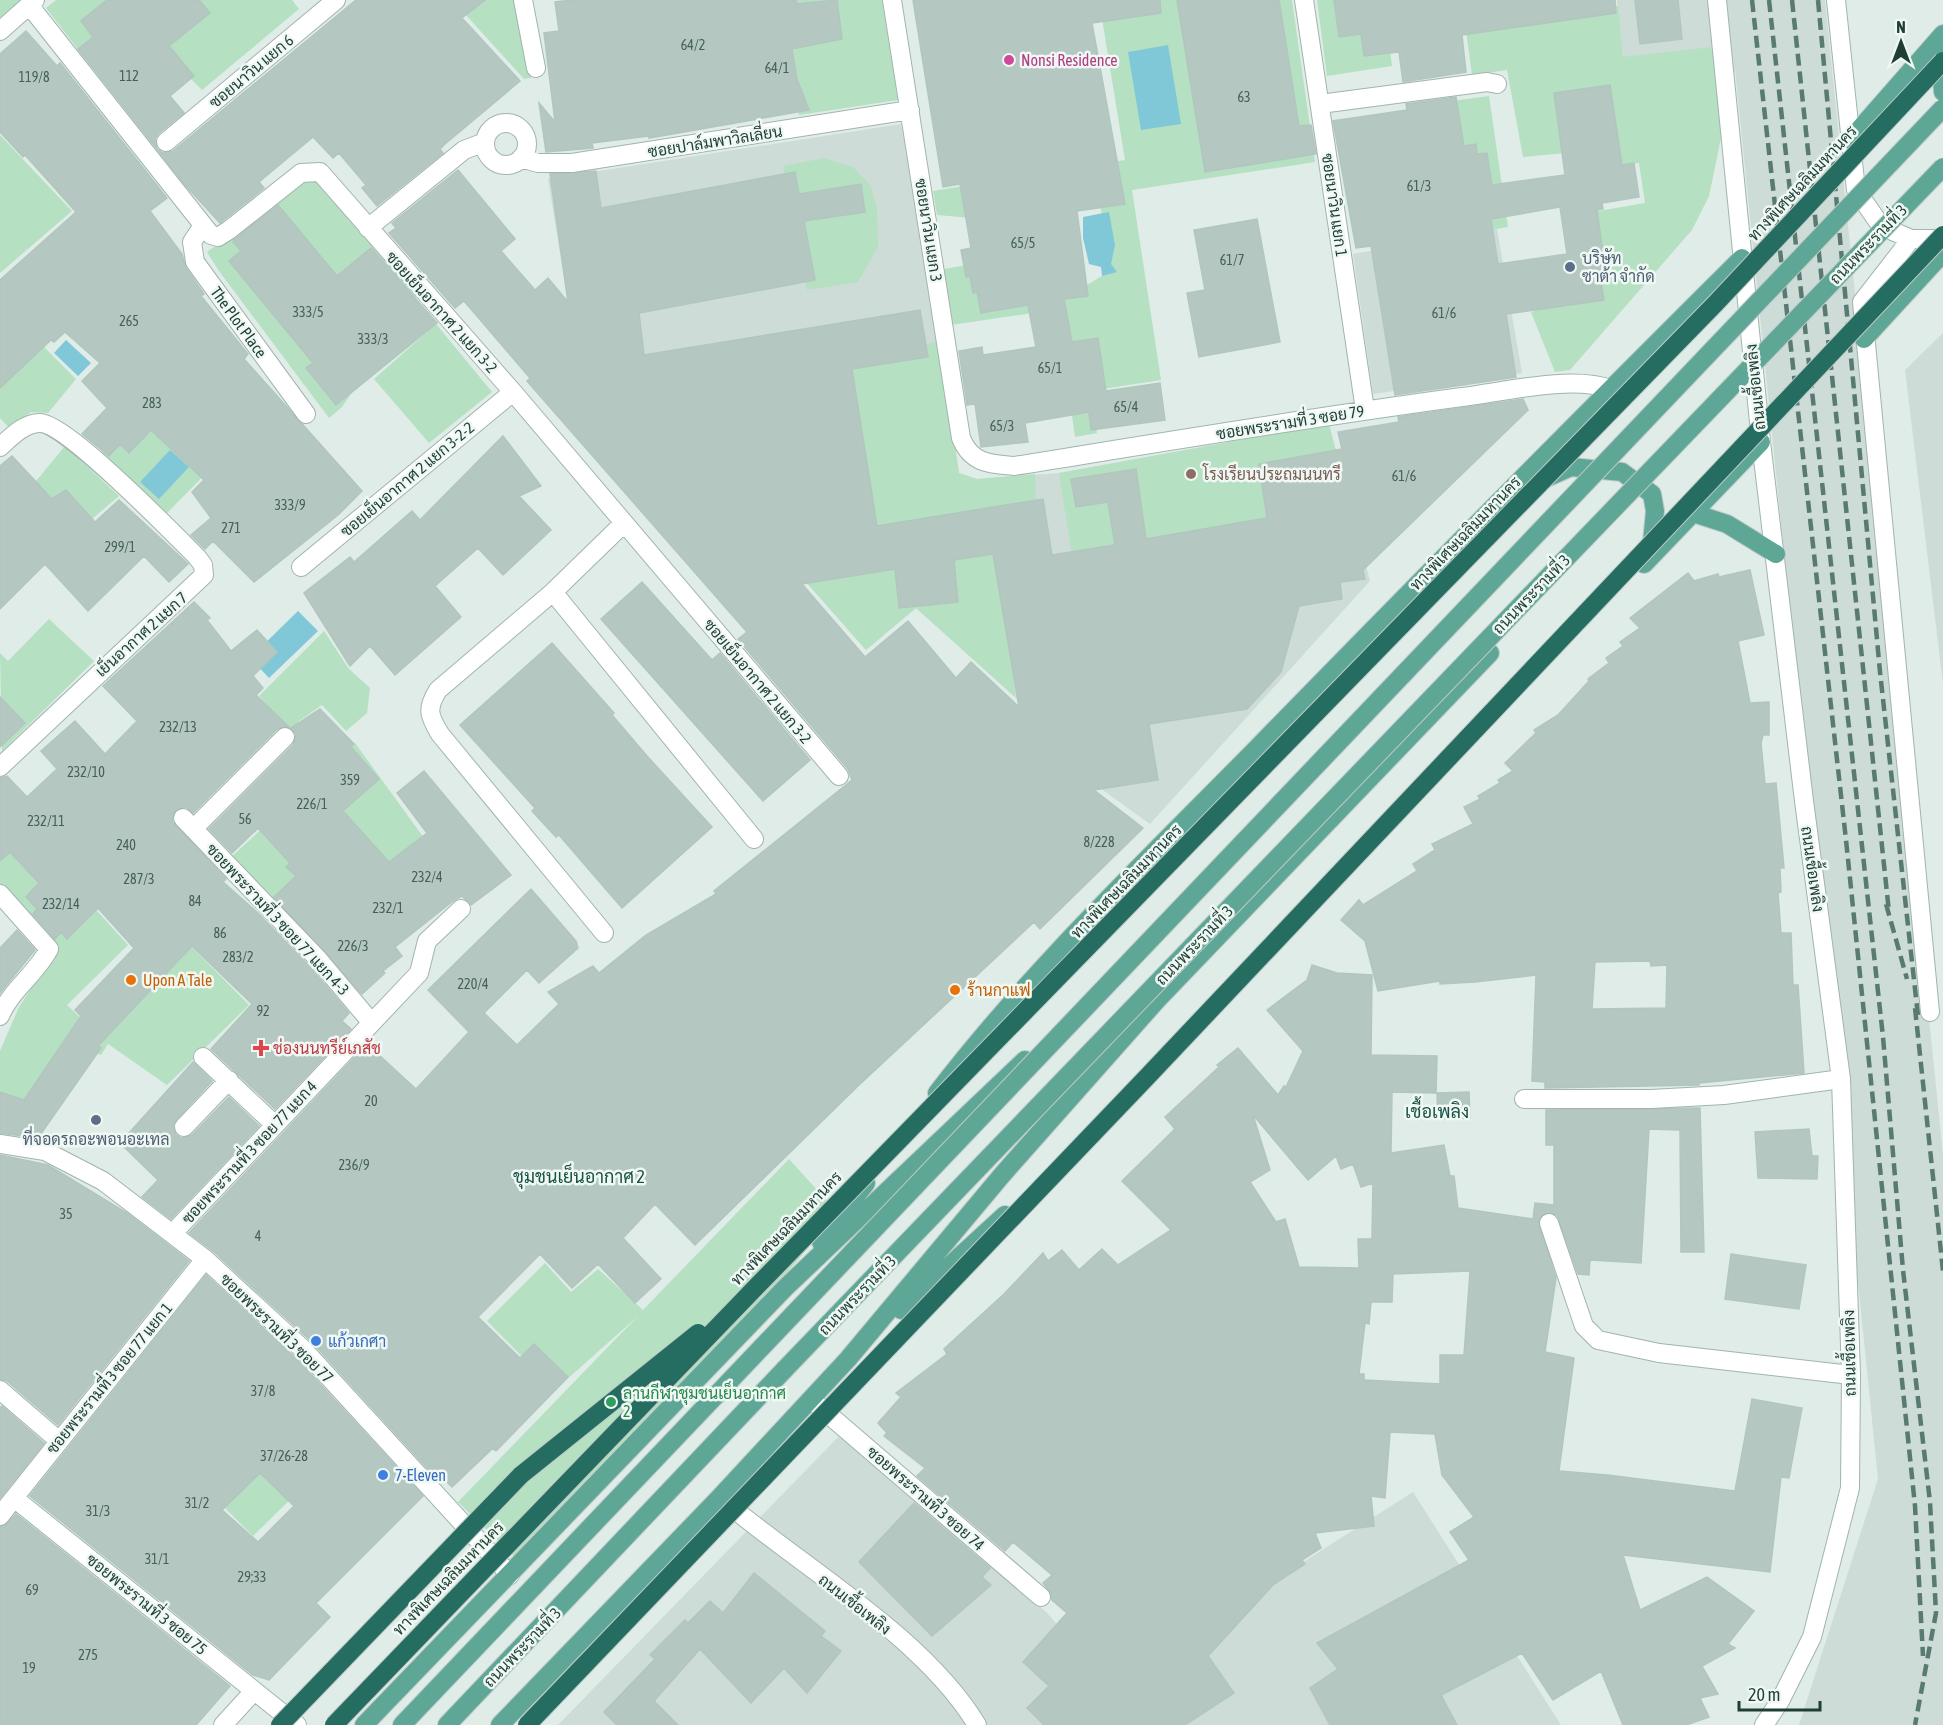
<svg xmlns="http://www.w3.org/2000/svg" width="1943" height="1725" viewBox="0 0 1943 1725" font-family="'Asap Condensed',Sarabun,sans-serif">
<rect width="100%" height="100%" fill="#dfece7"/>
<path fill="#cddcd6" d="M1617 0H1825L1943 1155V1725H1799L1878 1479 1735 69 1710 191 1623 57Z
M901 124 930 278 959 473 977 479 1059 473 1329 424 1370 581 1150 824 1086 778 1015 697 916 608 866 650 570 315 548 179Z
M1497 229 1522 373 1373 394 1353 254Z
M1943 333V684L1905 370Z
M848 1427 1048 1614 1144 1724 1264 1587 1413 1492 1561 1725H558Z"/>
<path fill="#b5e0c2" d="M0 0H21L0 18Z
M56 0H292L299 9 202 90 113 1 83 56 46 8Z
M395 0H516L531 78 524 79 465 14Z
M786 0H882L898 100 799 115 790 72Z
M1099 0H1292L1315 162 1132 190 1161 380 1090 391 1097 433 1075 437 1069 394 1066 308 951 325 944 269 972 264 1082 288 1110 271 1098 189 1019 222 937 215 933 191 1125 160Z
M1317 0H1383L1392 66 1327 76Z
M1618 6 1623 57 1713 47 1722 132 1709 196 1692 230 1570 370 1555 372 1531 312 1596 293 1587 213 1645 203 1639 163 1597 167 1595 150 1523 157 1507 70 1472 75 1466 31Z
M1489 96 1508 227 1480 232 1423 105Z
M0 135 72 211 0 273Z
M824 158 853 167 871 186 877 209 878 247 858 282 807 290 783 166Z
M314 175 417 298 342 407 329 418 219 271 207 252Z
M436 324 492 392 429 443 374 379Z
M939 341 959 473 977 479 1035 474 1036 511 1004 552 1015 697 916 608 866 650 791 565 748 366 912 348Z
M40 343 76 379 48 413 31 412 10 429 0 418V348Z
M192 376 224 455 166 514 101 453Z
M1329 424 1346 491 1289 520 1072 555 1059 473Z
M65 446 119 496 72 536 32 486Z
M49 619 94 661 2 751 0 653 8 661Z
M324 631 349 669 370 688 367 713 346 731 322 705 299 721 298 729 293 733 259 696Z
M355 743 424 838 306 936 228 860Z
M24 831 128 945 67 1005 101 1037 190 945 249 1005 167 1085 108 1044 101 1055 88 1050 21 1110 0 1103V1051L19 1007 56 951 57 944 0 887V856Z
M789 1159 838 1213 761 1303 518 1560 458 1502 638 1316 555 1390 487 1321 545 1263 571 1292 598 1269 643 1310Z
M275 1407 303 1487 253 1536 199 1482Z"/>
<path fill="#80c8d8" d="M1168 45 1181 124 1141 130 1128 52Z
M1109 212 1115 245 1111 264 1117 272 1102 276 1101 267 1089 264 1083 238V217Z
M66 340 91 363 78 376 54 353Z
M170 450 189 467 159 499 140 482Z
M298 611 318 631 269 678 250 658Z"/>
<path fill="#b4c7c0" stroke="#b1c6be" stroke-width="1.5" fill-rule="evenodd" d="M107 0H199L210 13 169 46 194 76 170 96 184 113 158 134 155 139 157 149 78 49 93 37 81 21Z
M356 0H485L462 18 520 81 445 144 440 149 443 153 377 206 362 188 366 185 339 153 333 158 313 137 259 182 264 188 220 223 185 185 157 149 163 153 173 151Z
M572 0H796L797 4 837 0 842 39 792 49 797 79 809 110 649 138V136L592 143 593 148 546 152 539 103 555 122 544 33 559 31 555 2Z
M913 0H1160L1161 13 1092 23 1125 204 1077 211 1088 296 1064 299 1072 342 1098 338 1106 391 1160 383 1165 420 1091 430 1089 412 1025 423 1028 442 981 447 975 404 967 405 959 351 982 347 983 355 1036 347 1028 305 981 313 977 292 973 293 970 276 966 277 961 250 971 248 960 184 943 187Z
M1177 0H1279L1299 126 1311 125 1316 154 1205 172Z
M1334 0H1615L1616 13 1462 35 1466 72 1403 82 1399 52 1364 56 1361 34 1339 37Z
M1635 0H1678L1682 39 1640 44Z
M26 31 57 66 60 63 167 198 150 211 182 254 186 268 204 294 201 296 248 354 244 359 362 491 338 515 254 582 213 541 205 549 191 535 211 518 192 492 204 480 151 430 129 453 120 444 109 456 82 434 107 408 82 381 100 363 65 332 54 342 51 340 0 388V280L76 212 25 155 23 157 0 132V54Z
M1610 85 1622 165 1634 163 1639 197 1602 203 1603 209 1597 210 1606 275 1600 276 1604 300 1506 314 1516 377 1395 395 1371 246 1356 248 1333 121 1407 110 1406 104 1456 97 1464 146 1476 144 1477 154 1487 153 1492 185 1565 175 1554 93ZM1560 207 1567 254 1498 264 1491 219Z
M458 170 515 239 501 251 535 290 548 278 568 302 550 174 596 171 601 208 795 172 799 194 861 184 865 212 804 221 815 280 639 313 644 355 920 310 928 357 852 369 877 526 1043 499 1052 555 1115 545 1108 502 1076 507 1071 479 1136 469 1146 539 1267 518 1259 464 1342 449 1338 432 1399 422 1398 417 1523 399 1528 410 1363 570 1365 579 1340 582 1342 599 1299 606 1281 672 1247 709 1149 724 1158 780 1094 790 1143 828 1040 929 1034 922 858 1086 695 1245 655 1204 623 1238 661 1279 635 1303 598 1264 572 1288 540 1254 478 1317 520 1358 534 1344 568 1377 496 1451 493 1448 452 1487 442 1477 439 1481 312 1342 213 1251 189 1233 367 1044 416 1089 469 1032 428 990 531 889 576 941 578 948 539 983 527 970 484 1013 517 1045 559 1004 548 992 593 966 599 973 646 935 716 894 714 891 852 780 848 769 738 639 747 632 527 381 530 378 464 301 455 308 389 233 396 228 392 223ZM993 554 1019 707 971 662 956 678 908 621 865 657 802 584 895 569 899 608 958 602 954 560Z
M278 205 337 276 371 248 437 323 336 405 306 368 313 363 229 261 241 251 233 242 234 240Z
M1257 219 1280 342 1199 357 1187 293 1205 290 1194 230Z
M503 436 541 486 519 496 551 530 503 575 478 548 435 586 461 617 395 675 370 646 350 666 304 593 350 557 354 562 412 511 420 520Z
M12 456 52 499 66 490 95 522 119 500 188 564 169 582 144 556 88 611 45 564 0 609V466Z
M1750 570 1764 635 1738 641 1750 703 1769 702V735H1763L1761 743 1765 784 1776 783 1784 868H1780L1781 892 1778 893 1781 933H1791L1793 985H1798L1804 1073 1699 1083V1085L1545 1088V1082L1532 1081 1536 975 1475 982 1440 984V981L1378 991 1365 941 1341 920 1359 900 1363 905 1417 871 1413 864 1435 850 1432 844 1473 824 1464 807 1480 799 1478 796 1500 783 1498 780 1513 771 1505 763 1536 733 1534 730 1558 715 1589 681 1588 679 1609 663 1606 658 1623 646 1620 642 1640 628 1630 618 1688 573 1694 581 1718 574 1719 577ZM1650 961 1651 966 1667 965 1666 1008 1592 1009 1595 962Z
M642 582 712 660 720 653 810 760 763 801 601 619Z
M194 602 210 618 207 620 231 651 257 630 277 652 253 676 263 688 256 695 289 727 277 729 193 813 186 807 176 810 172 821 226 879 223 882 258 913 310 967 349 1013 342 1021 351 1029 275 1109 211 1049 252 1004 192 946 98 1046 101 1048 38 1138 0 1133V1092L24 1100 81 1016 75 1010 134 948 98 908 67 939 61 932 55 939 33 914 37 909 26 897 39 883 10 852 0 861V778L7 776 27 797 57 769 41 751 75 721 105 754 137 721 103 686Z
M552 643 614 713 612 715 647 756 712 827 622 908 559 835 556 837 532 811 535 808 460 725Z
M0 697 25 723 0 747Z
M320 709 354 744 351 747 379 779 343 811 389 862 427 833 397 793 424 771 511 875 471 905 462 896 453 901 395 947 402 956 383 971 385 973 362 994 274 897 296 876 286 867 290 863 258 828 232 853 209 829 293 745 296 735 291 728Z
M17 930 35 950 0 993V948Z
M1312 965 1337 973 1372 975 1371 1055 1437 1056 1436 1093 1392 1092 1391 1153 1444 1145 1450 1176H1454L1458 1208 1533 1219 1535 1203 1554 1205V1145H1546V1110L1700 1108 1704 1252H1681L1680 1130 1649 1129 1641 1263 1590 1260 1589 1275 1578 1274 1557 1215 1545 1213 1538 1221 1556 1278 1545 1352 1574 1358 1559 1471 1607 1475 1735 1491 1752 1399 1802 1408 1789 1478 1781 1477 1770 1572 1623 1555 1640 1610 1707 1577 1754 1611 1728 1644 1735 1648 1702 1666 1718 1694 1700 1698 1709 1717 1686 1725H1623L1601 1671 1553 1700 1522 1653 1441 1695 1457 1725H1330L1310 1688 1338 1669 1317 1643 1469 1560 1450 1532 1474 1517 1442 1475 1435 1434 1390 1432 1385 1498 1371 1496 1374 1526 1315 1533 1321 1548 1302 1560 1305 1564 1274 1584 1208 1656 1234 1693 1185 1725H1044L1027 1708 1049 1686 1023 1662 1067 1613 1052 1600 1051 1593 1043 1583 1052 1575 1013 1542 1005 1551 917 1476 925 1468 884 1436 887 1433 878 1423 901 1397 896 1393 947 1354 944 1349 1004 1294 1043 1253 1048 1261 1062 1250 1079 1270 1102 1249 1118 1265 1171 1230 1122 1181 1175 1129 1165 1117 1219 1067 1217 1065 1238 1048 1278 1095 1284 1086 1286 1087 1303 1051 1267 1010 1307 980ZM1253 1115 1308 1180 1336 1156 1341 1169 1353 1164 1361 1187 1373 1183 1372 1239H1358L1359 1268 1299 1267 1285 1219 1276 1222 1250 1182 1270 1170ZM1470 1271 1464 1355H1440V1384L1364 1380V1374H1359L1365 1323 1369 1324 1371 1302H1392L1393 1274Z
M193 1062 212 1081 176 1120 173 1125 176 1135 182 1138 192 1135 229 1097 259 1126 171 1219 142 1197 158 1180 120 1143Z
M1469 1092 1470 1118 1438 1119 1437 1093Z
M1809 1129 1812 1156H1818L1817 1179 1758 1178 1755 1132Z
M0 1155 48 1165 127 1213 189 1261 58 1425 7 1381 0 1379Z
M1731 1254 1806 1265 1799 1309 1725 1299Z
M206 1275 296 1358 423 1496 316 1603 330 1617 269 1680 253 1675 30 1496ZM260 1473 294 1506 258 1542 222 1510Z
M2 1406 44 1443 0 1498V1408Z
M914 1503 990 1568 982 1577 991 1585 932 1636 859 1562Z
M16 1514 230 1686 196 1725H0V1527L8 1523Z
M754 1573 825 1631 821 1636 841 1651 807 1693 784 1668 751 1703 700 1649 654 1701 678 1725H617L604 1712 655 1659 650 1655 685 1620 688 1623 710 1601 723 1613Z"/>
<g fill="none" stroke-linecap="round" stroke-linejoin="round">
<g stroke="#a1b4ae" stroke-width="20">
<path id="minor" d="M523 0 536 68
M892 0 961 438C971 463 989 464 1014 466 1163 442 1312 417 1462 397 1503 392 1572 375 1610 389
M1304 0 1365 410
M1836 0 1856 190 1881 226 1911 239H1943
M29 5 211 235 218 237 229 230 301 173 320 172 513 392 839 776
M0 31 35 0
M1320 104 1487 82 1497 84
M485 144a21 21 0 1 1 42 0a21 21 0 1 1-42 0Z
M166 142 336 0
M521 158 538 163H572L910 110
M202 227 192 242 195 262 306 414
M368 228 464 150 485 142
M1911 239 1862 302 1930 1012
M0 447C11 437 23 424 39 423 64 421 174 534 197 557L203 565 204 575 0 767
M301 567 513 392
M553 592 754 839
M183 818 318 959 371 1022
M193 829 285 737
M0 894 49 949C36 974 10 991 0 1016
M604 933 440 734C429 716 426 709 438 690L553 592 624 523
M203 1057 275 1125
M1524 1099H1651L1724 1095 1841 1079
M184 1127 229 1080
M1549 1223 1584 1326 1598 1340 1659 1353 1851 1375
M173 1233 419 973 427 941 461 909
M0 1390 58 1440
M814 1402 1041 1597
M14 1498 205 1259
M0 1516 14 1498 297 1725
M223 1725 254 1691"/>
</g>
<g stroke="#a1b4ae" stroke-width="20">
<path id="tertiary" d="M1717 0 1761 442 1804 801 1841 1079 1851 1375 1850 1488 1812 1637 1780 1701 1764 1725
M0 1144 45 1151 103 1181 205 1259 304 1350 510 1575
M723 1500C803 1568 923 1636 977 1725"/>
</g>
<g stroke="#c0c9c7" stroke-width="20">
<path id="primary" d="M1940 55 1943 92
M1850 140 1943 34
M1864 339 1943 253
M1544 479 1571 467 1622 472 1652 494 1655 511 1651 552
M1693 513 1727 524 1776 554
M1644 564 1761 442
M937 1093C1033 968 1148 859 1258 747 1418 583 1579 420 1742 258
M821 1242 866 1183
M901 1310 1005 1215
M364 1725 785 1288 1025 1060
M402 1725 762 1347
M447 1725 785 1369
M500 1725 720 1497 848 1359 1002 1175 1157 1000 1490 653"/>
</g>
<use href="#minor" stroke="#fff" stroke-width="18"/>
<use href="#tertiary" stroke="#fff" stroke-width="18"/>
<use href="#primary" stroke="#5ea796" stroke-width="18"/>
<path stroke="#587a72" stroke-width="4.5" stroke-dasharray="12 6" stroke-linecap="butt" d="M1752 0 1846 840 1915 1506 1923 1656
M1769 0 1883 1037 1903 1270 1930 1502 1936 1613 1915 1725
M1792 0 1889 912
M1818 0 1880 672 1918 1016
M1886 904 1907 979
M1915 1008 1943 1271"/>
<g stroke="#c0c9c7" stroke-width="20" stroke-linecap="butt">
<path id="primary-bridge" d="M762 1347 1943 108
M785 1369 1943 167"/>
</g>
<g stroke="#c0c9c7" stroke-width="20" stroke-linecap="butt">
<path id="motorway-bridge" d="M280 1725 521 1475 698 1333
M334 1725 757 1286 1715 304 1943 61
M527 1725 1146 1078 1943 235"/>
</g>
<use href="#primary-bridge" stroke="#5ea796" stroke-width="18"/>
<use href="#motorway-bridge" stroke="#266d61" stroke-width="18"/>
</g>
<circle fill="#d1479c" stroke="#f0f8f4" stroke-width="2" cx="1009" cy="60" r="6"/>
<g fill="#5c6f8a" stroke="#f0f8f4" stroke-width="2">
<circle cx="1570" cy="267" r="6"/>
<circle cx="96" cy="1120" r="6"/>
</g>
<circle fill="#8d6e63" stroke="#f0f8f4" stroke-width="2" cx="1191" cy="474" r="6"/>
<g fill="#e8710a" stroke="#f0f8f4" stroke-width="2">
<circle cx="131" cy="980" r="6"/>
<circle cx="955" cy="990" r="6"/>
</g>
<path fill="#e0444e" stroke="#f0f8f4" stroke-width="2" d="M258 1039h6v6h6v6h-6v6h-6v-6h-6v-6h6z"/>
<g fill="#3f7fe0" stroke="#f0f8f4" stroke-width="2">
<circle cx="316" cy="1341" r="6"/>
<circle cx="383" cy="1475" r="6"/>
</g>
<circle fill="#2e9e5b" stroke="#f0f8f4" stroke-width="2" cx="611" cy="1402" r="6"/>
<g text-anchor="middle" stroke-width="5" stroke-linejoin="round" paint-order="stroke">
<g font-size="14" fill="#446058">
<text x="693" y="50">64/2</text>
<text x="777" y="73">64/1</text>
<text x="129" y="81">112</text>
<text x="34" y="82">119/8</text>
<text x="1244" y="102">63</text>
<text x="1419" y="191">61/3</text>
<text x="1023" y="248">65/5</text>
<text x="1232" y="265">61/7</text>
<text x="308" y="317">333/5</text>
<text x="1444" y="318">61/6</text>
<text x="129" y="326">265</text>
<text x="373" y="344">333/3</text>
<text x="1050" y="373">65/1</text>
<text x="152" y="408">283</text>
<text x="1126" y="412">65/4</text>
<text x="1002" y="431">65/3</text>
<text x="1404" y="481">61/6</text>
<text x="290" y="510">333/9</text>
<text x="231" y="533">271</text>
<text x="120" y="552">299/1</text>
<text x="178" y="732">232/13</text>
<text x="86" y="777">232/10</text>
<text x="350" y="785">359</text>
<text x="312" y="809">226/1</text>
<text x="245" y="824">56</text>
<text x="46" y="826">232/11</text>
<text x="1099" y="847">8/228</text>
<text x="126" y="850">240</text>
<text x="427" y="882">232/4</text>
<text x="139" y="884">287/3</text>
<text x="195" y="906">84</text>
<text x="61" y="909">232/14</text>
<text x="388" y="913">232/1</text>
<text x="220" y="938">86</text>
<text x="353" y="951">226/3</text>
<text x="238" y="962">283/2</text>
<text x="473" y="989">220/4</text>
<text x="263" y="1016">92</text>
<text x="371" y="1106">20</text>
<text x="354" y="1170">236/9</text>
<text x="66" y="1219">35</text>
<text x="258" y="1241">4</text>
<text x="263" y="1396">37/8</text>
<text x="284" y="1461">37/26-28</text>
<text x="197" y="1508">31/2</text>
<text x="98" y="1516">31/3</text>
<text x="157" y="1564">31/1</text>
<text x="252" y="1582">29;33</text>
<text x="32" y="1595">69</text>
<text x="88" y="1660">275</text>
<text x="29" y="1673">19</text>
</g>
<g font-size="16" fill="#b23c85" stroke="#f0f8f4" text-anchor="start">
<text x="1021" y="66">Nonsi Residence</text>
</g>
<g font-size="16" fill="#1e3e36" stroke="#f0f8f4">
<text transform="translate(251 71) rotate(-40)" y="6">ซอยนาวิน แยก 6</text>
<text transform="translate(715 141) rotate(-9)" y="6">ซอยปาล์มพาวิลเลี่ยน</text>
<text transform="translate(1802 183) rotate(-47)" y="6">ทางพิเศษเฉลิมมหานคร</text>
<text transform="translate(1335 205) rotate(82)" y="6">ซอยนาวิน แยก 1</text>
<text transform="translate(929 230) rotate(81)" y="6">ซอยนาวิน แยก 3</text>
<text transform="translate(1868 244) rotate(-46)" y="6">ถนนพระรามที่ 3</text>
<text transform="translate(442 312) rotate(48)" y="6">ซอยเย็นอากาศ 2 แยก 3-2</text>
<text transform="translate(239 322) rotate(54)" y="6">The Plot Place</text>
<text transform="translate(1755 387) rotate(-96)" y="6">ถนนเชื้อเพลิง</text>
<text transform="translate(1290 422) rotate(-9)" y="6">ซอยพระรามที่ 3 ซอย 79</text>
<text transform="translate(407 479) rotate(-40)" y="6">ซอยเย็นอากาศ 2 แยก 3-2-2</text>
<text transform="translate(1465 533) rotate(-46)" y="6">ทางพิเศษเฉลิมมหานคร</text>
<text transform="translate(1531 594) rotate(-46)" y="6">ถนนพระรามที่ 3</text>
<text transform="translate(141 634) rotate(-42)" y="6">เย็นอากาศ 2 แยก 7</text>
<text transform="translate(758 681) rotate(50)" y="6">ซอยเย็นอากาศ 2 แยก 3-2</text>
<text transform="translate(1813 869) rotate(82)" y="6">ถนนเชื้อเพลิง</text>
<text transform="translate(1126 881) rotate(-46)" y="6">ทางพิเศษเฉลิมมหานคร</text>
<text transform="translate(278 919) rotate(47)" y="6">ซอยพระรามที่ 3 ซอย 77 แยก 4-3</text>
<text transform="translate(1194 945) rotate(-46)" y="6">ถนนพระรามที่ 3</text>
<text transform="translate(249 1152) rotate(-47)" y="6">ซอยพระรามที่ 3 ซอย 77 แยก 4</text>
<text transform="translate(786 1228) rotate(-46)" y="6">ทางพิเศษเฉลิมมหานคร</text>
<text transform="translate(857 1295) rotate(-46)" y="6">ถนนพระรามที่ 3</text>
<text transform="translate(277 1328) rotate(44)" y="6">ซอยพระรามที่ 3 ซอย 77</text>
<text transform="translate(1849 1353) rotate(-91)" y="6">ถนนเชื้อเพลิง</text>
<text transform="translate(109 1378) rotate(-51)" y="6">ซอยพระรามที่ 3 ซอย 77 แยก 1</text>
<text transform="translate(926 1498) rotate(41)" y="6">ซอยพระรามที่ 3 ซอย 74</text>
<text transform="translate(448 1578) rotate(-46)" y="6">ทางพิเศษเฉลิมมหานคร</text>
<text transform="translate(147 1604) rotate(39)" y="6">ซอยพระรามที่ 3 ซอย 75</text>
<text transform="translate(855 1604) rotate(38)" y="6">ถนนเชื้อเพลิง</text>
<text transform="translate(522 1647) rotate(-46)" y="6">ถนนพระรามที่ 3</text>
</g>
<g font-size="16" fill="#4e5e75" stroke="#f0f8f4" text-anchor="start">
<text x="1582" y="264">บริษัท<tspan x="1582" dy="18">ซาต้า จำกัด</tspan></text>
<text x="96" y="1145" text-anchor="middle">ที่จอดรถอะพอนอะเทล</text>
</g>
<g font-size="16" fill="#785e54" stroke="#f0f8f4" text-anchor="start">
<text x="1203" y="480">โรงเรียนประถมนนทรี</text>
</g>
<g font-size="16" fill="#c56008" stroke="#f0f8f4" text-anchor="start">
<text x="143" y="986">Upon A Tale</text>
<text x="967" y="996">ร้านกาแฟ</text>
</g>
<g font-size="16" fill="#be3a42" stroke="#f0f8f4" text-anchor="start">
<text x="273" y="1054">ช่องนนทรีย์เภสัช</text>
</g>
<g font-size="16" fill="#366cbe" stroke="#f0f8f4" text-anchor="start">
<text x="328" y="1347">แก้วเกศา</text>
<text x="395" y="1481">7-Eleven</text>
</g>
<g font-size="16" fill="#27864d" stroke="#f0f8f4" text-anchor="start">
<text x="623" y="1399">ลานกีฬาชุมชนเย็นอากาศ<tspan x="623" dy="18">2</tspan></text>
</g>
<g font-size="18" fill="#185246" stroke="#f0f8f4">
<text x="1437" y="1118">เชื้อเพลิง</text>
<text x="579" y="1183">ชุมชนเย็นอากาศ 2</text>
</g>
</g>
<g transform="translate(1901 42)" stroke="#f0f8f4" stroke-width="4.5" paint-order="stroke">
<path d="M0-4.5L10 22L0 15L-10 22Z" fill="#1e3e36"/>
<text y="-9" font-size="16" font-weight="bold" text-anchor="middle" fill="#1e3e36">N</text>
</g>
<path d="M1739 1701v9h81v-9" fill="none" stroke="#1e3e36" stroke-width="3"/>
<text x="1748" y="1701" font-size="18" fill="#1e3e36" stroke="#f0f8f4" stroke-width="4.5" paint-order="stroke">20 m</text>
</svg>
